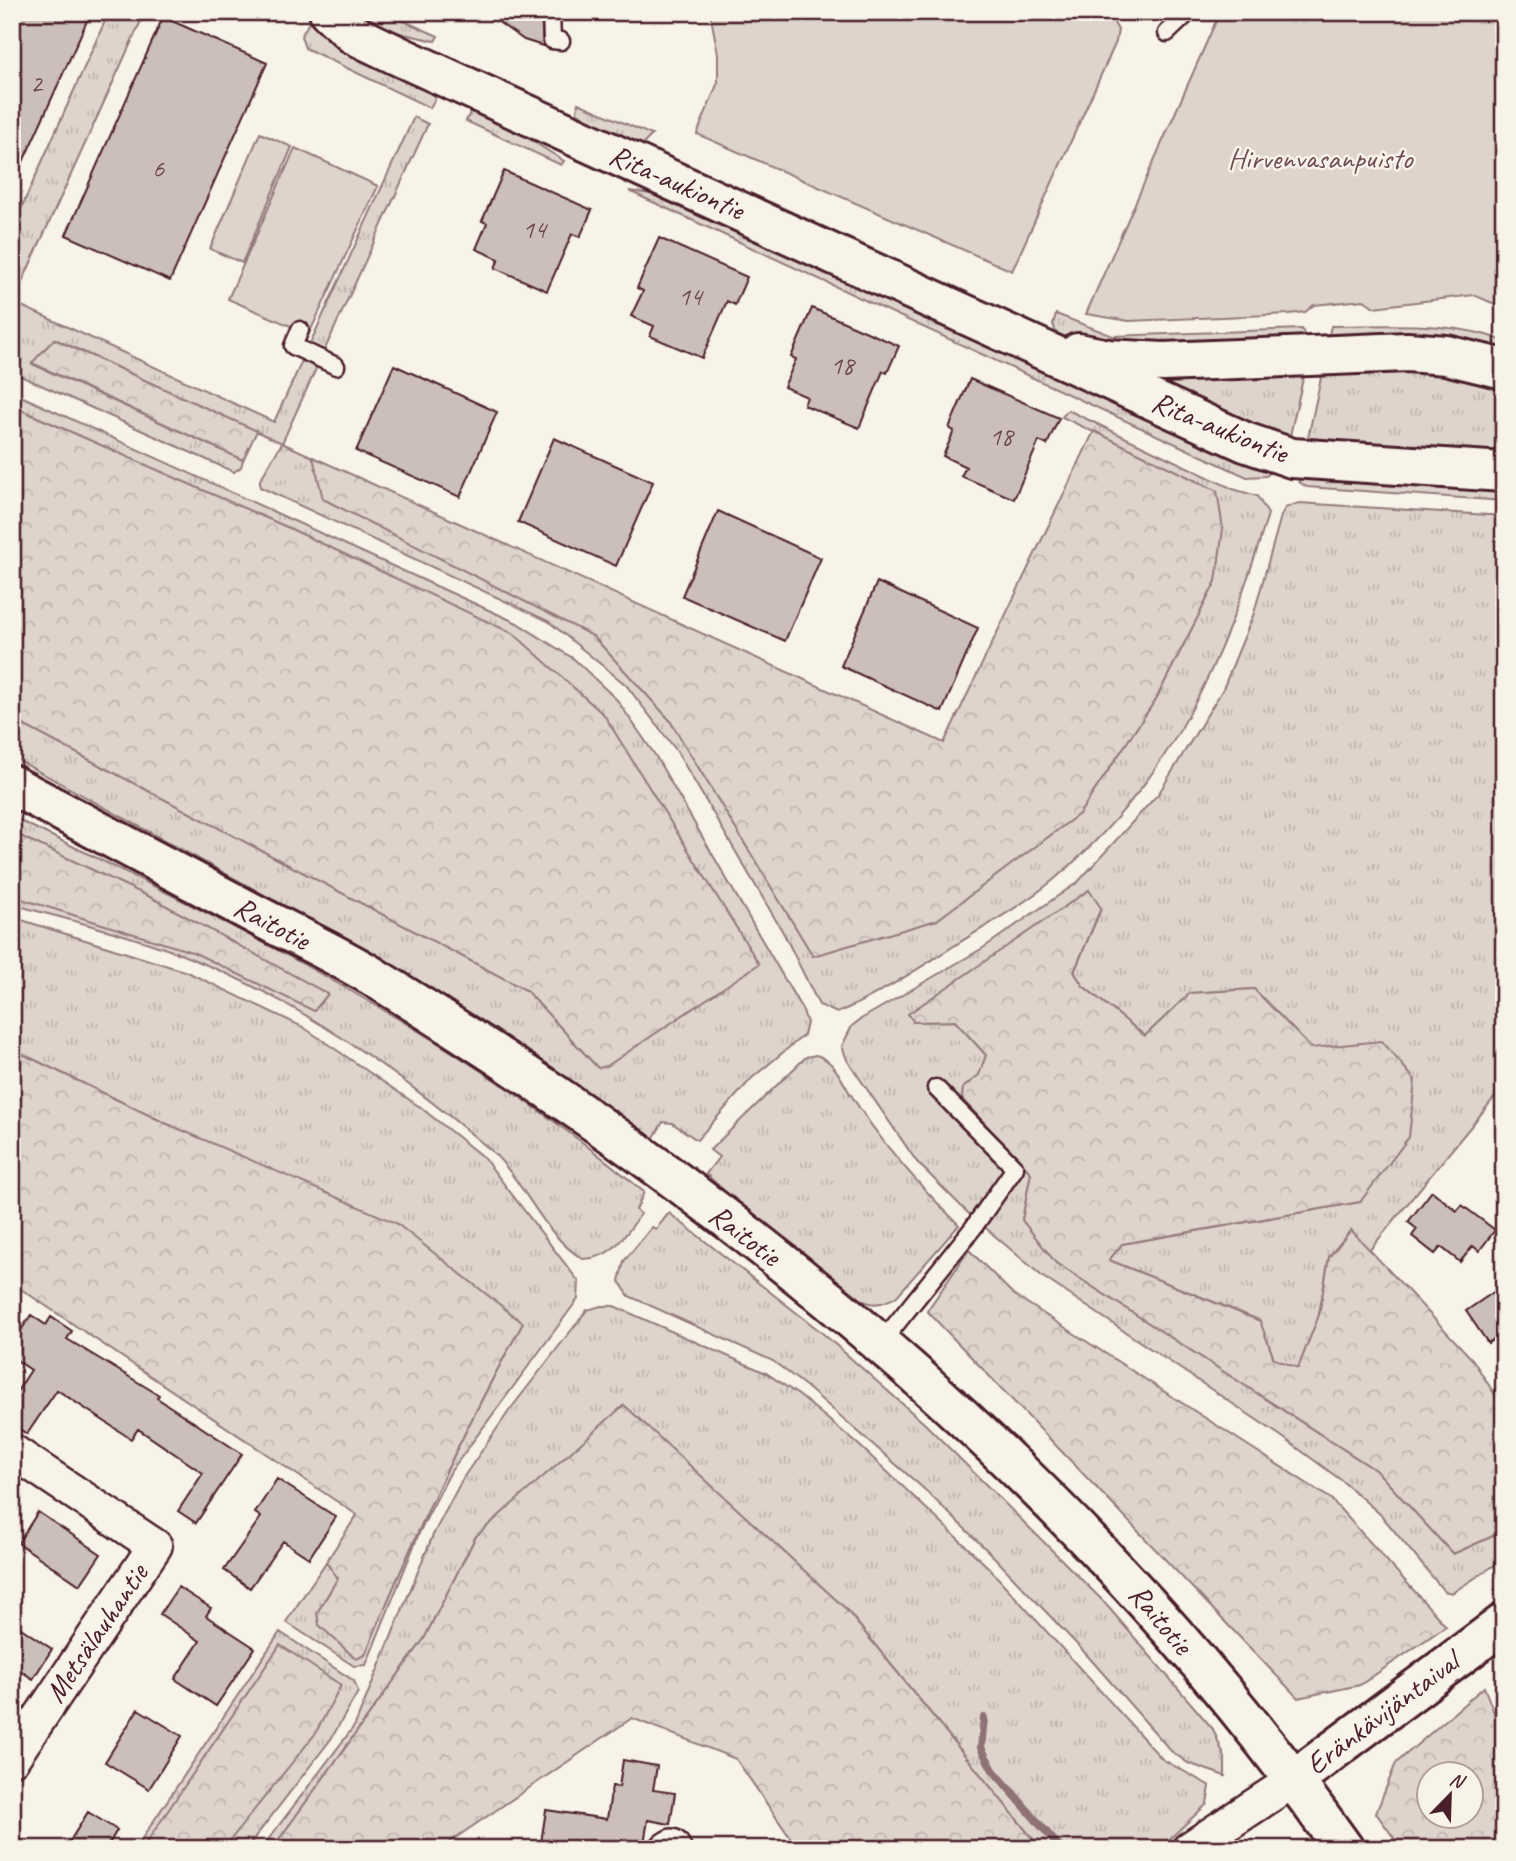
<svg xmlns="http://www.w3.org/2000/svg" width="1516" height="1861" viewBox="0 0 1516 1861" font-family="Caveat,sans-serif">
<defs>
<pattern id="grass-tufts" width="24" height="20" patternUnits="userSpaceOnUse" patternTransform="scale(1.75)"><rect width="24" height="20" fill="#ded4cc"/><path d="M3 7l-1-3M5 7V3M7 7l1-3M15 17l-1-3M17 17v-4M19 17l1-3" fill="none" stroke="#c0b6af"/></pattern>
<pattern id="forest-crowns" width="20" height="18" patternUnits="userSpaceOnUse" patternTransform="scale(1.75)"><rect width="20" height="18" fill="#ded4cc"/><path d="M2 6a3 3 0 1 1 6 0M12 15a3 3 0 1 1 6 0" fill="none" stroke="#c0b6af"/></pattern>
</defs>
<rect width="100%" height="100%" fill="#f7f3e8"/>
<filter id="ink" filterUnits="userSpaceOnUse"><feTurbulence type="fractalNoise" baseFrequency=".0143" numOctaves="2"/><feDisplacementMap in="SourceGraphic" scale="14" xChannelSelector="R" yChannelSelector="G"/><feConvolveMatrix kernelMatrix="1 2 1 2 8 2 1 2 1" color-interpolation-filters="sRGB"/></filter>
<g filter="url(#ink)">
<path fill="url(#grass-tufts)" stroke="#947a7c" stroke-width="2" d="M109 12H145L13 302 274 422 414 117 428 124 282 443 313 457 324 499 593 636 669 719 813 955 1079 814 1156 699 1216 581 1217 491 1062 417 1068 410 1233 489 1257 496 1268 514C1226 656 1174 777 1058 876 1028 902 990 923 957 944 918 969 880 994 837 1013L819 1005 784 934 676 750 626 685 548 621 260 487V480L282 443 55 339 32 364 243 460 241 467 234 472 12 372V229Z
M350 12H384L438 36 435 41 382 29Z
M311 19 366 58 438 93 430 108 305 48 301 36Z
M578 103 652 135 640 147 609 136 577 112Z
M474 104 564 161 561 165 466 121Z
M629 191 687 199 1280 465 1266 476 1247 477Z
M1056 314 1113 336 1302 329 1308 345 1098 350 1056 333 1053 324Z
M1331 326C1387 326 1451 320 1504 341V355L1327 343Z
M1324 364 1421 365 1504 380V462L1306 447Z
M1306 366 1288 444 1166 394 1169 373Z
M12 392 517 623 574 659 617 700 655 755 803 1011 807 1023 804 1035 752 1078 697 1140 672 1123 663 1122 653 1139 378 957 12 757V719L526 990 598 1068 289 528 12 406Z
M1299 469 1504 485V501L1307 487 1299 482Z
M1299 503 1504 516V1086L1369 1251 1351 1230 1329 1257 1319 1315 1298 1368 1274 1359 1259 1320 1109 1260 1122 1244 1360 1202 1311 1048 1254 989 1190 993 1145 1036 1083 986 1074 972 1101 909 914 1022 955 1021 986 1055 979 1075 963 1088 962 1099 1031 1173 1022 1220 1056 1263 1377 1471 1453 1554 1504 1531V1559L1452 1593 1444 1591 1381 1515 1341 1480 1281 1436 1043 1277 967 1212 917 1162 847 1060 842 1046 852 1026 861 1019 983 948 1078 882 1159 793 1223 689 1254 613 1281 516 1285 508Z
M12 817C227 920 462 1037 644 1192L636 1210 641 1214C625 1235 613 1259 583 1259 541 1234 524 1178 487 1147 398 1072 303 1004 195 960 137 936 72 921 12 904Z
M12 917 187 972 303 1027 420 1107 484 1158 579 1282 578 1299 451 1471 420 1531 366 1665 354 1666 286 1622 326 1562 338 1578 317 1613 365 1655C412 1541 462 1431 523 1323L163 1122 12 1049Z
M816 1055C833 1060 839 1075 848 1090 879 1141 917 1183 959 1225L896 1297C885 1302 876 1307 864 1301L732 1198 706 1174 719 1157 710 1150 806 1057Z
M669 1213 820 1331 925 1424 1103 1601 1213 1729 1225 1758V1776L1188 1763 1171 1751 1086 1654 995 1558 923 1488 807 1387 773 1361 629 1296 619 1281 624 1261 652 1227 656 1229Z
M601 1306H614L766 1373 800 1396 860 1446 988 1567 1162 1759 1210 1786 1207 1804 1159 1849H1041L845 1608 476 1536 424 1639 272 1849H261L355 1725 433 1535 463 1478 509 1411 587 1310Z
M280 1632 354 1681 358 1692 331 1739 246 1849H135Z"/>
<path fill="url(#forest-crowns)" stroke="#947a7c" stroke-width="2" fill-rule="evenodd" d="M54 339 257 431 243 460 32 363Z
M12 406 289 528 514 634 604 715 759 964 607 1066 598 1068 526 990 12 719Z
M1094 431 1217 491 1223 529 1216 581 1156 699 1079 814 937 920 813 956 669 719 593 636 323 499 313 457 944 743Z
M12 832 152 898 328 994 314 1011 195 953 12 896Z
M1089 890 1101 908 1074 972 1083 986 1145 1036 1190 993 1254 989 1311 1048 1382 1041 1415 1080 1409 1137 1360 1202 1122 1244 1109 1260 1260 1321 1274 1359 1298 1368 1319 1315 1329 1257 1351 1230 1473 1360 1504 1409V1531L1453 1554 1377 1471 1056 1263 1022 1220 1031 1173 962 1099 963 1088 979 1075 986 1055 955 1021 914 1022 908 1014Z
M12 1049 163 1122 396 1223 523 1323C462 1431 412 1541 365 1655L356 1659 319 1625 317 1613 338 1578 326 1562 357 1515 12 1283Z
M969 1250 1013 1294 1331 1499 1446 1626 1360 1685 1298 1698 927 1311Z
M624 1405 845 1608 1041 1849H798L736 1759 632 1718 439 1849H272L424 1639 476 1536Z
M280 1645 341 1685 315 1734 223 1849H142Z
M1484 1687 1504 1738V1849H1402L1376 1813 1396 1763ZM1428 1773H1470V1815H1428Z"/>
<path fill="#ded4cc" stroke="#947a7c" stroke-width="2" d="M710 12H1115L1113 21 1118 30 1116 42 1012 271 697 134 718 82V54Z
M1220 12H1504V308L1474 295 1374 307 1364 300 1314 305 1305 312 1289 314 1129 321 1086 314Z
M260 133 292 147 242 263 210 249Z
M295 148 378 186 309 334 228 299Z"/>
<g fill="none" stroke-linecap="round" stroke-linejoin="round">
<path stroke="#8e7275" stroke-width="8" d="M984 1718 981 1748 993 1770 1061 1849"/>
</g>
<path fill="#ccbfb9" stroke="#4a1f2b" stroke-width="2" d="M12 12H91L12 186Z
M484 12H541L543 46 524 40Z
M163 17 267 63 170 281 66 235Z
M504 171 592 210 580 237 572 234 547 291 495 268 499 259 476 249 487 223 482 221Z
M659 238 747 277 735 305 727 301 702 358 650 336 654 326 631 316 643 291 637 288Z
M812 308 899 346 887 373 883 371 859 428 804 405 807 397 784 387 796 359 791 357Z
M394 365 497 412 460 497 356 451Z
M970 379 1059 418 1047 445 1039 441 1014 499 961 476 966 467 943 456 954 431 949 428Z
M554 438 653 482 616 566 518 522Z
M718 511 821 558 785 641 682 596Z
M877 582 978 628 942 712 841 666Z
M1432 1191 1457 1211 1462 1205 1495 1230 1479 1251 1473 1246 1460 1262 1441 1247 1435 1254 1412 1236 1417 1229 1408 1222Z
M1504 1285V1332L1488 1343 1466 1311Z
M31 1315 46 1325 51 1317 72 1331 67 1339 159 1395 157 1398 242 1454 196 1523 178 1511 203 1473 138 1429 131 1439 57 1390 27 1434 12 1424V1399L31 1370 12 1357V1344Z
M277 1479 336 1517 309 1558 283 1541 250 1588 224 1570 261 1517 255 1513Z
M38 1512 101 1554 80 1585 18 1543Z
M178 1587 211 1608 206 1616 255 1648 216 1706 175 1679 200 1641 160 1614Z
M12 1622 52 1649 33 1679 12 1665Z
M138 1709 182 1736 149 1789 105 1762Z
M623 1760 657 1766 653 1790 675 1793 670 1824 648 1820 643 1849H540L546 1810 607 1819 612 1786 619 1787Z
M88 1812 117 1830 106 1849H65Z"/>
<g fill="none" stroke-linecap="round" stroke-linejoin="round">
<g stroke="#4a1f2b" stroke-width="21">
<path id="service" d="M551 13 552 40 561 41
M1167 33 1189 12
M300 330 293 346 336 366
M880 1344 973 1228 1015 1168 936 1088"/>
</g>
<g stroke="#4a1f2b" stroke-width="38">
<path id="minor" d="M12 1451 155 1546 12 1759
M667 1849 672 1846 674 1849
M1189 1849 1295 1779"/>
</g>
<g stroke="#4a1f2b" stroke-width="44">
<path id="tertiary" d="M329 12 353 34 401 57 1245 442 1292 458 1504 472
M1078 353 1108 359 1163 362 1407 352 1446 355 1504 369
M1295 1779 1504 1623"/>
</g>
<g stroke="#4a1f2b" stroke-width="44">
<path id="primary" d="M12 785C91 827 170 869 249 911 290 933 332 952 372 976 744 1204 1091 1490 1344 1849"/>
</g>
<use href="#service" stroke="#f7f3e8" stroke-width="16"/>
<use href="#minor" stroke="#f7f3e8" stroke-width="33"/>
<use href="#tertiary" stroke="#f7f3e8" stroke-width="38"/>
<use href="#primary" stroke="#f7f3e8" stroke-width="38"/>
</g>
</g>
<g text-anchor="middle" stroke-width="5" stroke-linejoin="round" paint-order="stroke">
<g font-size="26" fill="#6a474e">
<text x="36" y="92">2</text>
<text x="158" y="177">6</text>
<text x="534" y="238">14</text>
<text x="690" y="305">14</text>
<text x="842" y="374">18</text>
<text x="1001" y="445">18</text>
</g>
<g font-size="30" fill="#6f4c53" stroke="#f7f3e8">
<text x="1320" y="168">Hirvenvasanpuisto</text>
</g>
<g font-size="30" fill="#4a1f2b" stroke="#f7f3e8">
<text transform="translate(677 182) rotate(24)" y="10">Rita-aukiontie</text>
<text transform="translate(1220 427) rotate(22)" y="10">Rita-aukiontie</text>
<text transform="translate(272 923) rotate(28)" y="10">Raitotie</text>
<text transform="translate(745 1235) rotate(37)" y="10">Raitotie</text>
<text transform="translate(1161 1619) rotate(50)" y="10">Raitotie</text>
<text transform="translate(96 1633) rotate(-56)" y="10">Metsälauhantie</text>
<text transform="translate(1382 1713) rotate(-37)" y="10">Eränkävijäntaival</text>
</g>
</g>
<rect width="1516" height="1861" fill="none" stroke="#f7f3e8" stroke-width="42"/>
<rect x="21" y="21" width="1474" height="1819" fill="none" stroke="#4a1f2b" stroke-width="2.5" filter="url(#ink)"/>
<g transform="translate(1450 1795) rotate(23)"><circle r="33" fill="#f7f3e8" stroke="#b29e9c" stroke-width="2"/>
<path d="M0-5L12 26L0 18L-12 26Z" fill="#4a1f2b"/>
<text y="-10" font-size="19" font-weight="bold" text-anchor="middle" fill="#4a1f2b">N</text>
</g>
</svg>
